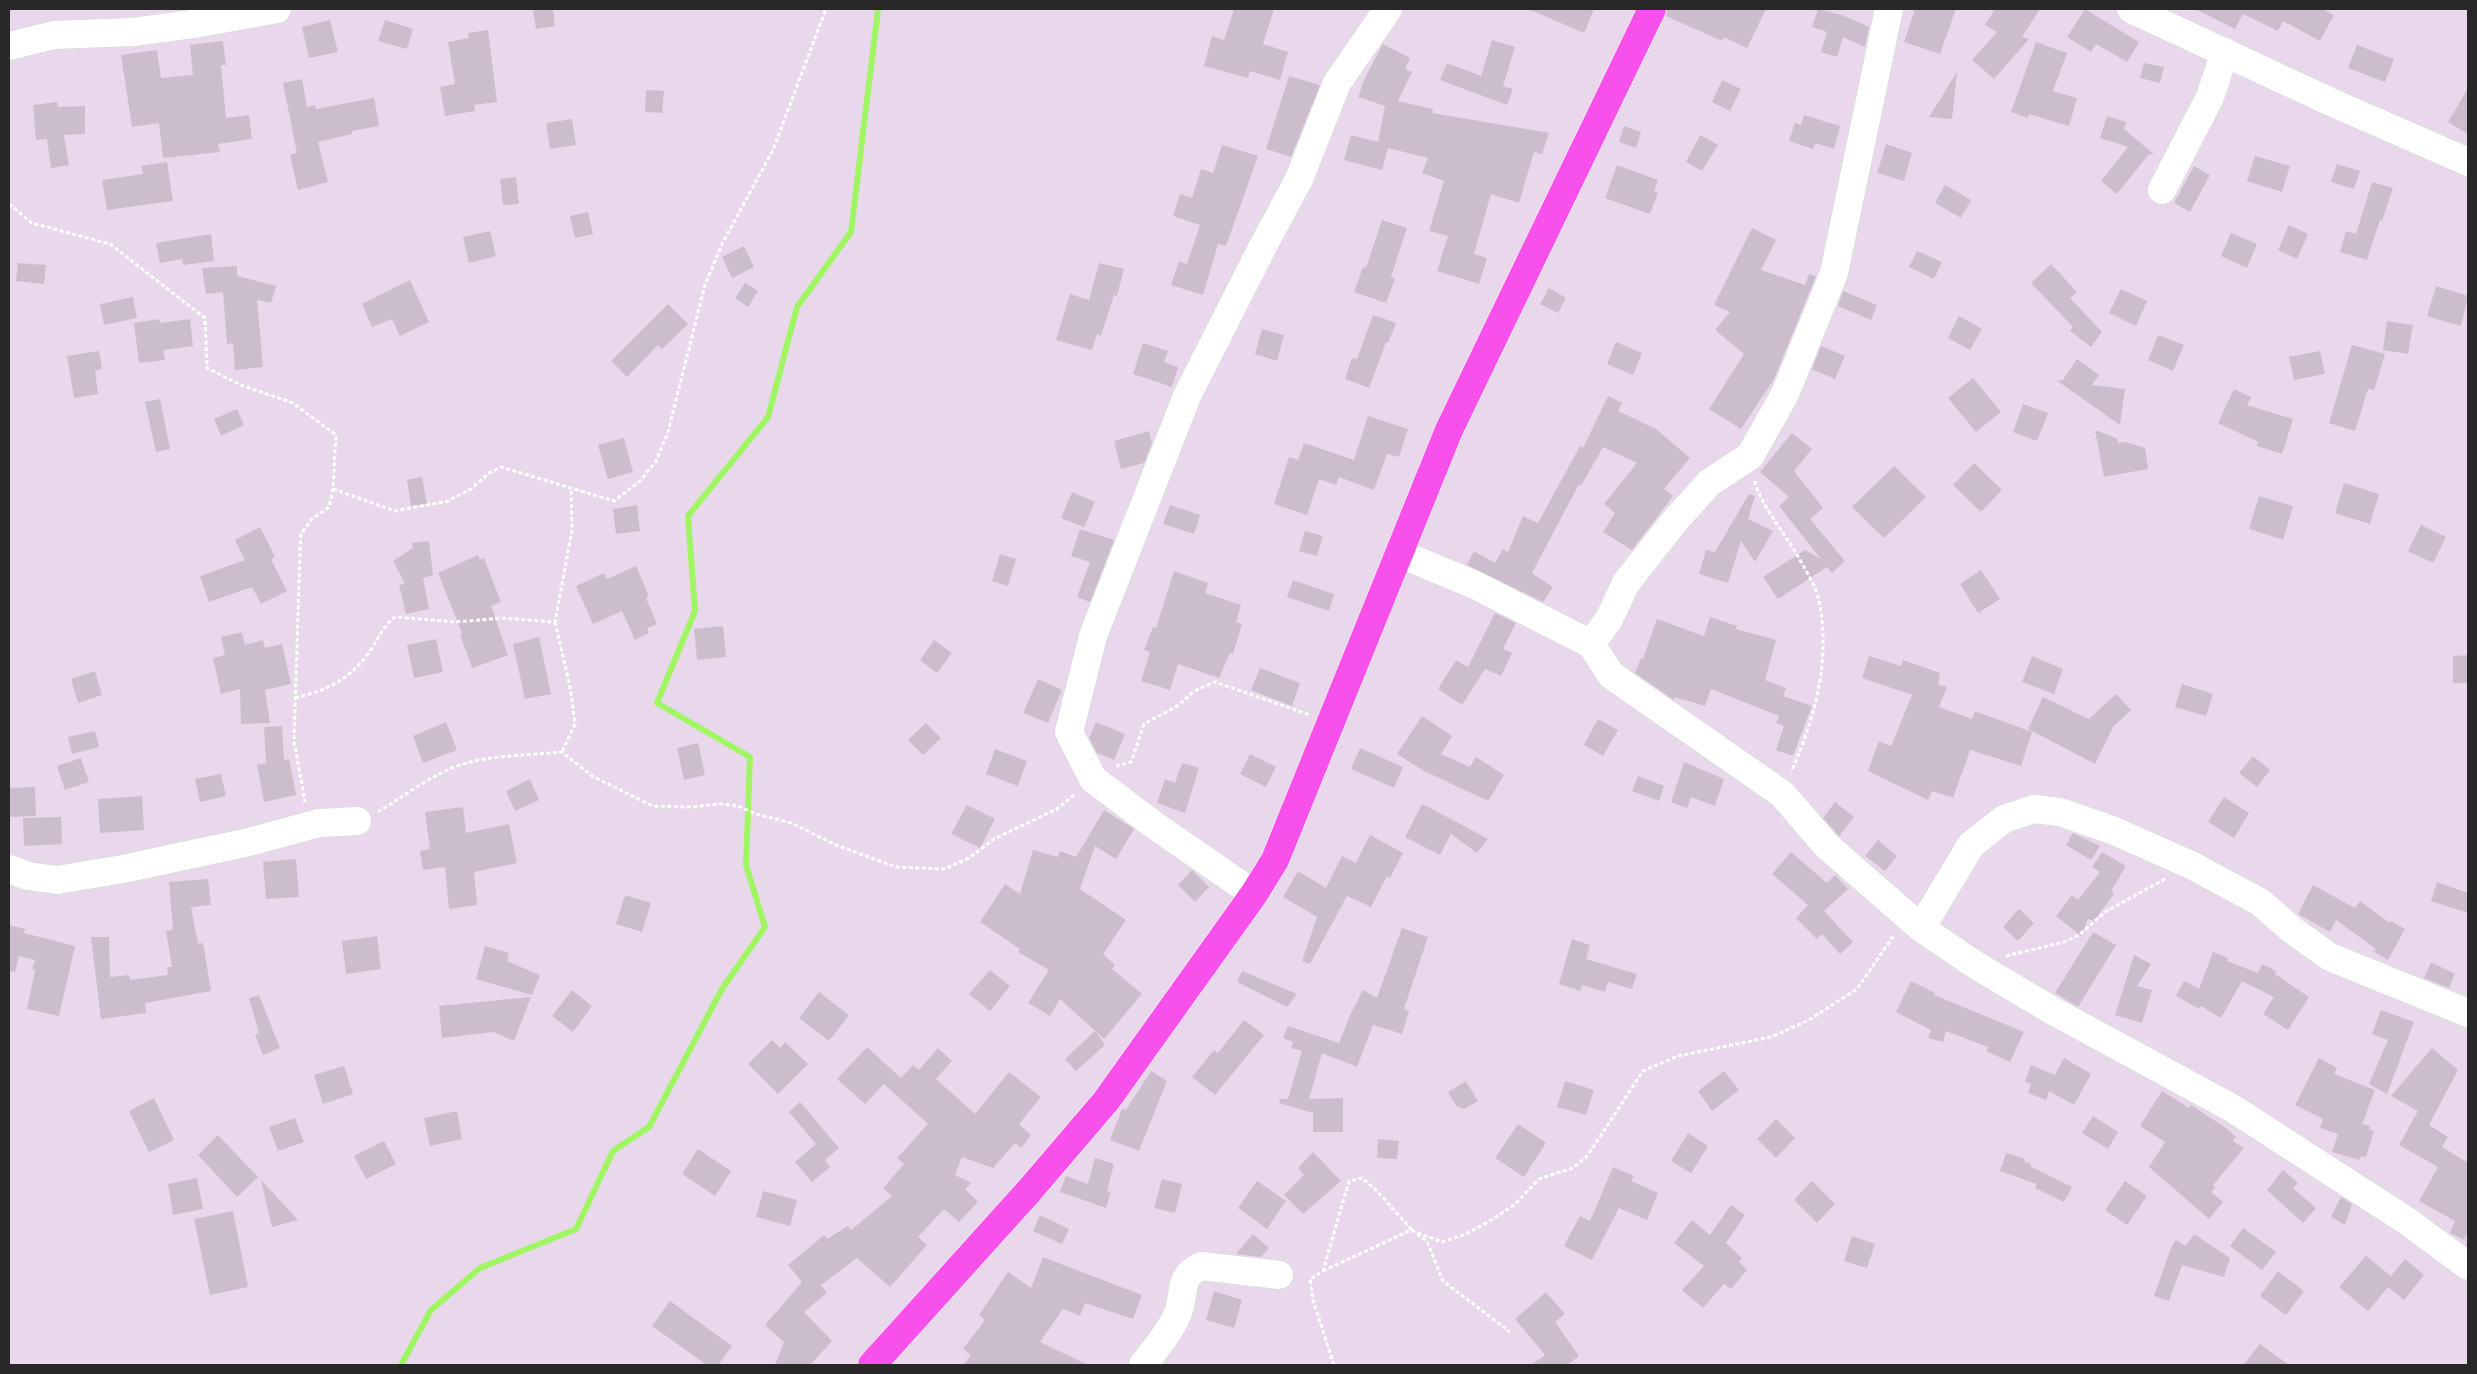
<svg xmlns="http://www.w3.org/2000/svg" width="2477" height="1374" viewBox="0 0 2477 1374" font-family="'Golos Text',sans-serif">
<rect width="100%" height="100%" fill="#e9d8eb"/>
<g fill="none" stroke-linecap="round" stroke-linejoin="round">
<path stroke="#a0f563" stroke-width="6" d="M401 1365 431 1310 480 1268 576 1229 613 1151 649 1127 722 989 765 927 746 865 750 757 657 703 695 611 688 516 768 417 797 307 851 232 878 9"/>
</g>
<path fill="#ccbdcc" d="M533 9H553L555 26 536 29Z
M1234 9H1274L1263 44 1288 52 1280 80 1250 71 1248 78 1204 66 1212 36 1224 40Z
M1528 9H1594L1584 33Z
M1667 9H1766L1747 48 1724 37 1722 41 1666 16Z
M1818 9 1842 15 1869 27 1865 47 1843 37 1837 57 1821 52 1827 32 1812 27Z
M1915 9H1956L1940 54 1904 42Z
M1995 9H2040L2022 37 2029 39 1994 79 1972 60 1997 32 1985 25Z
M2085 9 2139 42 2127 62 2096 44 2091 52 2067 37Z
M2195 9H2322L2334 15 2320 41 2283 21 2278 31 2243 14 2235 29Z
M330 20 338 52 309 58 302 27Z
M385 20 413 29 407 49 378 41Z
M488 30 497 102 474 105 475 111 445 116 440 87 455 84 448 42 469 38 468 33Z
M1492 40 1515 47 1503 86 1513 89 1507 105 1440 80 1447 63 1481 76Z
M223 41 226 65H221L226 118 249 115 252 139 218 144 220 152 163 158 159 123 132 127 121 55 157 50 161 78 193 75 190 45Z
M2036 42 2067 53 2053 91 2077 98 2069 126 2029 114 2028 118 2011 112Z
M1383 44 1410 58 1405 69 1412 72 1398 101 1433 109 1432 113 1549 133 1542 154 1534 152 1519 203 1491 194 1474 254 1487 258 1479 284 1437 271 1448 236 1429 231 1444 181 1422 173 1428 158 1388 148 1382 170 1344 160 1351 135 1378 142 1385 106 1358 97 1366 76Z
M2357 45 2394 59 2385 82 2348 68Z
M2144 63 2164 67 2160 83 2140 78Z
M1957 72 1952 119 1929 117Z
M1289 76 1320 85 1291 157 1266 149Z
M302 79 307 107 315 105 316 109 374 98 379 126 352 131V134L318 142 328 182 298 190 290 155 297 153 283 83Z
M1722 80 1741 89 1730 111 1712 102Z
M2468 88V134L2448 122Z
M646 90 664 91 662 113 645 112Z
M57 102 58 107 85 106V134L64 135 69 165 51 168 47 139 36 140 33 105Z
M1804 115 1840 126 1834 149 1815 143 1813 149 1789 141 1795 123 1801 125Z
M2107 116 2126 122 2124 129 2154 154H2149L2117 194 2101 181 2128 147 2100 138Z
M572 119 576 145 550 149 546 123Z
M1624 126 1641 132 1636 148 1619 142Z
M1700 135 1718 145 1702 171 1686 162Z
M1886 144 1912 153 1904 181 1877 173Z
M1222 145 1258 156 1226 246 1218 244 1203 295 1171 285 1179 261 1187 264 1200 225 1173 216 1180 194 1192 198 1201 169 1213 173Z
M2255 156 2290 166 2282 192 2247 181Z
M167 162 173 201 107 210 102 180 143 174 141 166Z
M2337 164 2360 171 2354 189 2331 182Z
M1617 165 1658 180 1654 191 1658 193 1650 214 1605 198Z
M2194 166 2210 175 2190 212 2174 203Z
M516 177 519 204 503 205 500 179Z
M2372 182 2393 188 2382 221 2380 220 2367 260 2340 252 2346 231 2356 234Z
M1945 185 1971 200 1961 218 1935 203Z
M588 212 593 234 575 238 570 216Z
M1382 220 1407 228 1391 277 1395 279 1386 303 1354 292 1363 267 1366 268Z
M2289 225 2308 234 2297 259 2278 250Z
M1752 228 1776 240 1761 270 1805 285 1809 274 1816 276 1774 379 1741 429 1709 409 1744 354 1715 330 1730 312 1714 305Z
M490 231 496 256 469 263 463 237Z
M2231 233 2257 244 2247 268 2221 256Z
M211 234 214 261 183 265 182 259 160 263 156 243Z
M744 246 754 267 732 278 722 257Z
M1917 251 1942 262 1934 279 1909 267Z
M18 263 46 265 44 284 16 281Z
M1099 263 1124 269 1117 296 1114 295 1101 336 1097 334 1092 350 1056 340 1070 294 1089 300Z
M2051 264 2077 292 2070 298 2102 332 2091 347 2070 331 2073 327 2031 283Z
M237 266V276L276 286 271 303 257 300 263 367 235 370 233 343 227 344 223 292 206 294 202 268Z
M410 280 429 322 400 336 392 319 372 327 362 304Z
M745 283 758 291 748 307 735 298Z
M2436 286 2468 296 2461 326 2427 316Z
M1549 288 1566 298 1558 313 1540 304Z
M2121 289 2147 301 2136 326 2109 313Z
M1843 291 1877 305 1871 320 1838 306Z
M133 297 137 318 104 325 100 304Z
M668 304 688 324 662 349 658 345 627 377 611 361Z
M1373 315 1396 323 1388 343 1386 342 1369 388 1345 379 1352 358 1357 359Z
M1959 316 1982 329 1970 350 1948 338Z
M159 319 160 323 190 319 193 346 163 350 165 360 139 363 134 323Z
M2387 321 2413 325 2408 354 2383 350Z
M1262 329 1284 335 1277 361 1255 354Z
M2158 335 2184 345 2173 371 2148 360Z
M1616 342 1642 353 1633 375 1607 364Z
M1143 343 1168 351 1164 362 1178 367 1172 387 1133 374Z
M2352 345 2385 354 2374 390 2368 389 2355 431 2329 423Z
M1821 346 1845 356 1835 379 1812 369Z
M99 351 102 369 95 371 98 394 74 398 67 356Z
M2320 351 2325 374 2294 380 2289 357Z
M2077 359 2099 375 2092 385 2125 389 2120 425 2056 380 2062 381Z
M1973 378 2001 412 1976 432 1948 398Z
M2234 389 2251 397 2247 405 2293 419 2282 454 2257 446 2258 442 2218 423Z
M1608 396 1622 403 1618 411 1656 429 1690 458 1664 489 1673 496 1632 550 1603 532 1615 513 1604 504 1637 463 1603 447 1581 486 1579 484 1532 573 1553 587 1543 602 1467 565 1474 551 1495 563 1503 549 1508 552 1523 516 1538 523 1580 446 1583 448Z
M160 399 170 449 156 452 145 402Z
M2023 404 2048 413 2037 441 2013 432Z
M237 409 244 425 221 436 214 419Z
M1368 416 1408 429 1399 457 1387 454 1374 490 1339 477 1336 485 1319 479 1307 515 1274 504 1289 457 1298 460 1304 443 1354 460Z
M2095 430 2118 439V443L2126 442 2145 448 2148 469 2104 477Z
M1149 431 1152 443 1144 463 1121 469 1114 441Z
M1792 433 1812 449 1794 471 1823 508 1810 519 1845 561 1832 573 1827 567 1778 599 1763 577 1805 550 1821 559 1779 506 1789 497 1760 472Z
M624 438 633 472 608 479 598 445Z
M1974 463 2002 490 1981 512 1953 485Z
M1894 466 1926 497 1884 538 1852 507Z
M422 477 427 504 411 506 407 480Z
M2344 483 2379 494 2370 524 2335 513Z
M1072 492 1095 502 1084 527 1061 518Z
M1749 494 1755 496 1748 519 1773 531 1755 562 1741 541 1728 583 1699 574 1706 550 1715 552Z
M2259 496 2293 506 2283 540 2249 529Z
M637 505 640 531 616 534 613 509Z
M1170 505 1200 515 1194 534 1163 524Z
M2421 525 2446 537 2433 563 2408 551Z
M260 527 275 557 271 559 287 591 261 604 252 587 209 602 200 576 245 560 235 540Z
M1080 529 1114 540 1090 602 1077 597 1090 562 1071 556Z
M1305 531 1323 536 1317 556 1299 551Z
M429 541 433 575 423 578 429 609 406 614 399 585 405 583 393 561 413 548 412 543Z
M1000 554 1016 559 1008 586 992 581Z
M478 555 480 560 484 558 501 602 491 606 508 655 472 668 460 634 462 633 438 573Z
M636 566 649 596 646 598 657 624 647 628 649 633 635 640 622 611 593 624 576 586 604 573 607 579Z
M1981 570 2000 599 1978 613 1960 584Z
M1174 571 1208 583 1205 593 1241 605 1236 622 1242 624 1233 654 1230 653 1219 678 1178 664 1170 690 1141 681 1150 652 1144 650 1153 627 1156 628Z
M1293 580 1334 594 1329 611 1287 597Z
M1495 613 1516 623 1503 649 1512 653 1501 676 1485 669 1462 705 1438 689 1456 660 1468 667Z
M1710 617 1737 626 1736 629 1776 640 1765 680 1786 688 1783 696 1812 706 1793 756 1776 750 1784 726 1776 723 1779 716 1711 689 1705 706 1675 697 1674 700 1635 673 1641 658 1643 659 1657 619 1704 636Z
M723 626 726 657 697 660 694 629Z
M242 632 245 645 263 640 265 648 282 644 291 684 265 690 270 723 241 724 240 689 221 694 213 658 225 655 221 637Z
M539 637 551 694 525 699 513 644Z
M436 639 443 672 414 678 407 645Z
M934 640 952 653 937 673 920 660Z
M2468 655V683H2453V656Z
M1869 656 1901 666 1903 660 1940 673 1938 684 1947 687 1939 707 1972 719 1975 711 2032 732 2021 766 1970 750 1953 798 1932 791 1928 800 1868 771 1879 741 1890 746 1892 744 1912 695 1862 678Z
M2032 656 2063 669 2054 694 2022 682Z
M1260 668 1300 683 1292 706 1251 690Z
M95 671 102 695 78 703 71 679Z
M1038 679 1062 690 1048 723 1023 713Z
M2182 684 2213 694 2206 716 2175 707Z
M2116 694 2131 710 2113 727 2095 764 2028 729 2043 697 2089 719Z
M1422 716 1452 736 1441 754 1470 767 1476 757 1504 775 1488 801 1424 771 1397 754Z
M1598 719 1618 730 1603 756 1584 745Z
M446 722 457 750 423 763 413 736Z
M1096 722 1125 734 1114 760 1097 753 1089 738Z
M926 723 941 738 923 755 908 740Z
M282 726 284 760 289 759 296 795 264 802 257 765 266 763 264 727Z
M95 731 99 747 72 754 68 737Z
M698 743 705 775 684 780 677 748Z
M1360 748 1403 767 1394 788 1351 769Z
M995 749 1027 761 1018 786 986 774Z
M1250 754 1276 767 1266 787 1240 774Z
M2253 756 2270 770 2257 787 2239 773Z
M81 758 89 782 65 790 57 766Z
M1684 762 1724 779 1715 806 1691 797 1687 808 1671 802Z
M1182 763 1199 768 1185 813 1157 803 1165 779 1175 783Z
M221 774 226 796 200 802 195 779Z
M1638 776 1664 786 1659 801 1632 791Z
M530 779 539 800 515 811 506 791Z
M35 787 36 816 9 817V788Z
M142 796 144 830 100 833 98 799Z
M2224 797 2249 813 2234 838 2208 822Z
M1835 802 1854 817 1839 836 1823 818Z
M1422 804 1451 819 1488 839 1477 853 1451 834 1440 855 1405 837Z
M967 805 995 819 980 848 951 834Z
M463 807 466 833 509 824 517 863 474 872 477 905 449 909 445 867 423 870 420 851 430 849 425 812Z
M1104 810 1134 829 1116 859 1095 846 1080 889 1126 920 1103 954 1115 965 1112 969 1142 994 1104 1039 1060 999 1050 1016 1028 1003 1049 970 1018 952 1020 949 980 922 1005 884 1020 894 1033 850 1058 857 1060 851 1076 857Z
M61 817 62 844 24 846 23 818Z
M2073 833 2100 846 2091 860 2066 845Z
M1370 835 1403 853 1390 878 1387 876 1371 907 1347 896 1310 964 1302 961 1317 917 1283 897 1298 871 1326 888 1342 856 1356 863Z
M1878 840 1897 856 1885 871 1865 856Z
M1791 852 1827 883 1835 875 1848 889 1824 911 1853 942 1840 954 1822 934 1817 939 1796 918 1808 905 1772 874Z
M2102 852 2126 866 2111 891 2114 894 2094 921 2088 919 2081 936 2056 916 2072 895 2078 900 2100 872 2092 867Z
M296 859 299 897 266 899 263 862Z
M1192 870 1209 887 1195 902 1178 885Z
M208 879 211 905 191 907 198 944 203 943 211 991 145 1003 146 1013 101 1019 91 937H109L110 977 129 975 130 980 168 975 167 967H172L166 931 173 930 169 882Z
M2437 882 2468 893V913L2431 901Z
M2313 885 2355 908 2360 901 2390 923 2391 921 2405 929 2388 960 2374 952 2376 949 2336 920 2330 932 2298 914Z
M625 895 651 903 642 932 616 924Z
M2019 909 2034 923 2018 941 2003 927Z
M9 925 25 929 24 933 75 946 59 1016 27 1009 35 970 32 969 35 960 19 956 15 972 9 971Z
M1402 928 1428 937 1404 1009 1409 1011 1402 1034 1373 1025 1357 1067 1322 1053 1309 1099 1343 1098V1132H1313V1113L1279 1103 1280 1099H1288L1302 1051 1291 1048 1293 1042 1283 1038 1288 1026 1339 1043 1351 1013 1363 990 1377 998Z
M2093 932 2116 945 2078 1007 2055 993Z
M377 936 381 969 346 974 342 941Z
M1572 939 1590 945 1586 959 1637 974 1632 989 1608 982 1605 992 1582 985 1580 991 1559 984Z
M485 946 509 953 507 961 540 975 532 995 476 979Z
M2213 952 2228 958 2227 961 2258 973 2262 964 2276 971 2275 974 2309 997 2288 1030 2263 1014 2274 997 2242 981 2221 1018 2201 1006 2199 1009 2176 996 2184 981 2199 989Z
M2134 955 2151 964 2137 986 2152 990 2142 1023 2115 1015Z
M2431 962 2455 974 2449 988 2424 978Z
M990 970 1010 986 990 1011 969 994Z
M1242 971 1297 994 1287 1007 1237 982Z
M1911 981 1935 993 1934 995 2024 1032 2010 1062 1986 1051 1988 1047 1946 1031 1943 1042 1928 1038 1931 1030 1896 1012Z
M572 990 592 1006 573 1032 552 1016Z
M819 992 849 1015 829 1041 799 1018Z
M259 995 280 1048 263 1055 255 1035 259 1033 249 998Z
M531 997 514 1041 493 1032 442 1038 439 1006Z
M2381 1010 2414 1022 2387 1094 2369 1084 2388 1040 2372 1034Z
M1244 1020 1264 1035 1215 1095 1192 1077 1214 1050 1218 1053Z
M1095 1031 1105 1045 1076 1071 1065 1059Z
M772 1040 780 1048 785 1042 808 1064 778 1094 748 1064Z
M867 1047 901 1078 913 1065 919 1070 938 1048 952 1061 936 1079 975 1114 1009 1072 1041 1097 1019 1124 1031 1135 1021 1148 1015 1143 993 1168 962 1157 955 1175 971 1183 965 1189 978 1202 959 1222 944 1209 918 1237 927 1245 890 1287 857 1258 821 1285 827 1293 804 1312 832 1341 810 1365H775L784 1342 765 1325 802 1282 788 1265 824 1235 827 1239 848 1226 851 1230 892 1196 883 1188 904 1164 897 1158 928 1124 884 1084 865 1104 837 1079Z
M2432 1048 2458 1070 2429 1125 2448 1137 2442 1147 2468 1163V1231L2464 1240 2450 1233 2455 1221 2419 1201 2438 1167 2399 1145 2418 1111 2391 1096Z
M2064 1058 2091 1074 2074 1105 2049 1091 2046 1100 2028 1093 2031 1084 2025 1082 2031 1065 2055 1075Z
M2319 1058 2337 1068 2334 1074 2375 1090 2362 1124 2370 1126 2369 1129 2374 1131 2366 1157 2361 1156 2359 1160 2332 1152 2338 1134 2320 1128 2323 1119 2295 1105Z
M344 1066 353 1094 323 1104 314 1075Z
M1151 1071 1167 1081 1139 1151 1110 1140 1122 1109 1126 1110Z
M1724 1071 1739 1090 1712 1111 1698 1091Z
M1466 1081 1478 1101 1464 1109 1456 1106 1448 1092Z
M1565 1081 1594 1090 1586 1115 1557 1107Z
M2162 1091 2189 1108 2191 1105 2226 1128 2236 1137 2233 1141 2244 1148 2213 1185 2216 1187 2211 1192 2223 1202 2209 1219 2149 1167 2165 1142 2140 1126Z
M154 1098 174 1140 149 1152 129 1111Z
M800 1102 839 1148 825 1160 830 1167 812 1182 795 1162 816 1144 789 1112Z
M457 1111 462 1139 430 1146 424 1118Z
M2093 1116 2118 1132 2108 1149 2082 1133Z
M295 1118 304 1142 278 1151 269 1127Z
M1776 1119 1795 1138 1776 1158 1757 1139Z
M1518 1124 1546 1143 1524 1177 1495 1158Z
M1688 1133 1708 1146 1691 1173 1671 1161Z
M218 1135 258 1177 237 1197 198 1155Z
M1378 1139 1399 1141 1397 1159 1377 1158Z
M384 1141 396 1164 366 1179 354 1156Z
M698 1149 731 1171 715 1196 682 1174Z
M1313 1152 1341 1181 1303 1214 1284 1195 1304 1175 1298 1168Z
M2006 1153 2025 1159 2024 1161 2031 1164 2030 1166 2072 1187 2064 1202 2035 1188 2037 1184 2000 1171Z
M1095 1158 1114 1164 1107 1191 1111 1192 1106 1208 1060 1192 1066 1176 1088 1184Z
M1613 1167 1634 1176 1631 1181 1658 1193 1647 1220 1619 1208 1592 1260 1564 1246 1580 1216 1590 1221Z
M2283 1170 2298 1183 2293 1188 2316 1208 2303 1223 2267 1190Z
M197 1178 203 1209 173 1215 168 1184Z
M1162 1179 1182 1184 1175 1213 1154 1208Z
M261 1180 298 1220 272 1227Z
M1257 1181 1286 1201 1267 1229 1238 1208Z
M1812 1181 1835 1204 1817 1223 1794 1200Z
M2125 1181 2147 1196 2127 1225 2105 1210Z
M763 1191 797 1200 790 1226 756 1217Z
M2341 1197 2352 1204 2345 1225 2331 1217Z
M1731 1205 1745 1215 1726 1243 1742 1258 1739 1262 1747 1270 1731 1289 1724 1284 1703 1308 1682 1290 1704 1266 1674 1243 1692 1220 1710 1235Z
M233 1211 248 1287 210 1295 194 1219Z
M1040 1215 1069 1229 1062 1244 1033 1231Z
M2243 1228 2276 1252 2262 1270 2230 1246Z
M1253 1234 1269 1248 1261 1257 1236 1254Z
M2194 1234 2230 1258 2224 1277 2182 1265 2169 1301 2154 1296 2171 1248 2176 1240 2186 1246Z
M1852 1236 1875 1244 1867 1268 1844 1261Z
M2366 1256 2391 1276 2405 1259 2424 1275 2404 1300 2388 1287 2368 1311 2339 1287Z
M1043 1257 1142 1295 1133 1319 1085 1303 1080 1316 1063 1309 1040 1342 1088 1365H963L971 1355 963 1349 985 1320 979 1315 1008 1272 1031 1288Z
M2278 1271 2304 1291 2286 1315 2260 1296Z
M1214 1291 1242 1300 1234 1328 1206 1320Z
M1546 1292 1565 1314 1555 1322 1579 1356 1567 1365H1531L1545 1355 1515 1319Z
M670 1301 732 1346 718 1365H707L652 1326Z
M2260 1344 2289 1365H2243Z"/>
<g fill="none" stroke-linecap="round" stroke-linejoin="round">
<g stroke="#cde2d0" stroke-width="29">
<path id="minor" d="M2131 9 2331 102 2468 162
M9 46 54 35 133 32 200 23 277 9
M2162 190 2210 97 2225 52
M1401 554 1475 585 1591 644 1611 675 1782 794 1827 846 1921 928 1974 964 2053 1011 2232 1108 2407 1221 2468 1266
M1591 644 1609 619 1626 583 1673 523 1709 483 1750 456 1785 394 1834 273 1889 9
M9 869 28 876 57 880 123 869 249 842 319 823 357 821
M1254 894 1154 825 1093 779 1069 732 1093 636 1187 396 1262 248 1299 179 1337 83 1388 9
M1921 928 1971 845 2004 819 2034 809 2060 812 2112 830 2191 865 2260 902 2291 929 2330 957 2468 1013
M1143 1365C1155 1349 1171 1331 1178 1313 1186 1292 1177 1278 1201 1266L1279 1275"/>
</g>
<g stroke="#fff" stroke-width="29">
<path id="major" d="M872 1365 1029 1191 1106 1101 1254 894 1275 860 1449 430 1652 9"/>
</g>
<path stroke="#fff" stroke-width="3" stroke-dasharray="4 2.5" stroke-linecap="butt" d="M9 204 32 223 110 244 205 318 207 368 241 385 293 403 336 435 333 489 329 507 312 519 301 534 300 551 294 741 305 802
M1755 481C1759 502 1784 533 1796 553 1804 567 1816 586 1819 601 1831 661 1815 718 1791 772
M333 489 395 511 448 501 471 489 489 473 501 467 614 501 640 481 656 461 668 432 705 285 722 244 773 150 826 9
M555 622 570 687 575 724 562 752
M295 698C327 690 346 682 367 655 377 642 382 627 395 617L455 622 503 618 555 622 572 530 571 488
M1116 766 1131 762 1144 724 1179 705 1194 691 1215 682 1310 715
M378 812C407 794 436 771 470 762 499 755 533 755 562 752L592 776 653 806 688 807 720 804 738 806 756 814 791 823 836 845 896 867 944 869 969 858 994 839 1057 809 1076 793
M2006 956 2064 942 2079 935 2105 912 2165 879
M1417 1234 1427 1241 1443 1281 1510 1332
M1323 1271 1411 1230 1442 1242 1464 1235 1488 1222 1514 1205 1539 1179 1573 1168 1588 1155 1643 1071 1678 1056 1771 1037 1809 1020 1857 989 1894 935
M1334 1365 1313 1300 1310 1279 1323 1271 1349 1181 1362 1178 1376 1190 1412 1230"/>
<use href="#minor" stroke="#fff" stroke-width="28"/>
<use href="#major" stroke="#f850ea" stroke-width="28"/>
</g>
<rect width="2477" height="1374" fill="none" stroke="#282828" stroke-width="20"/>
</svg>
